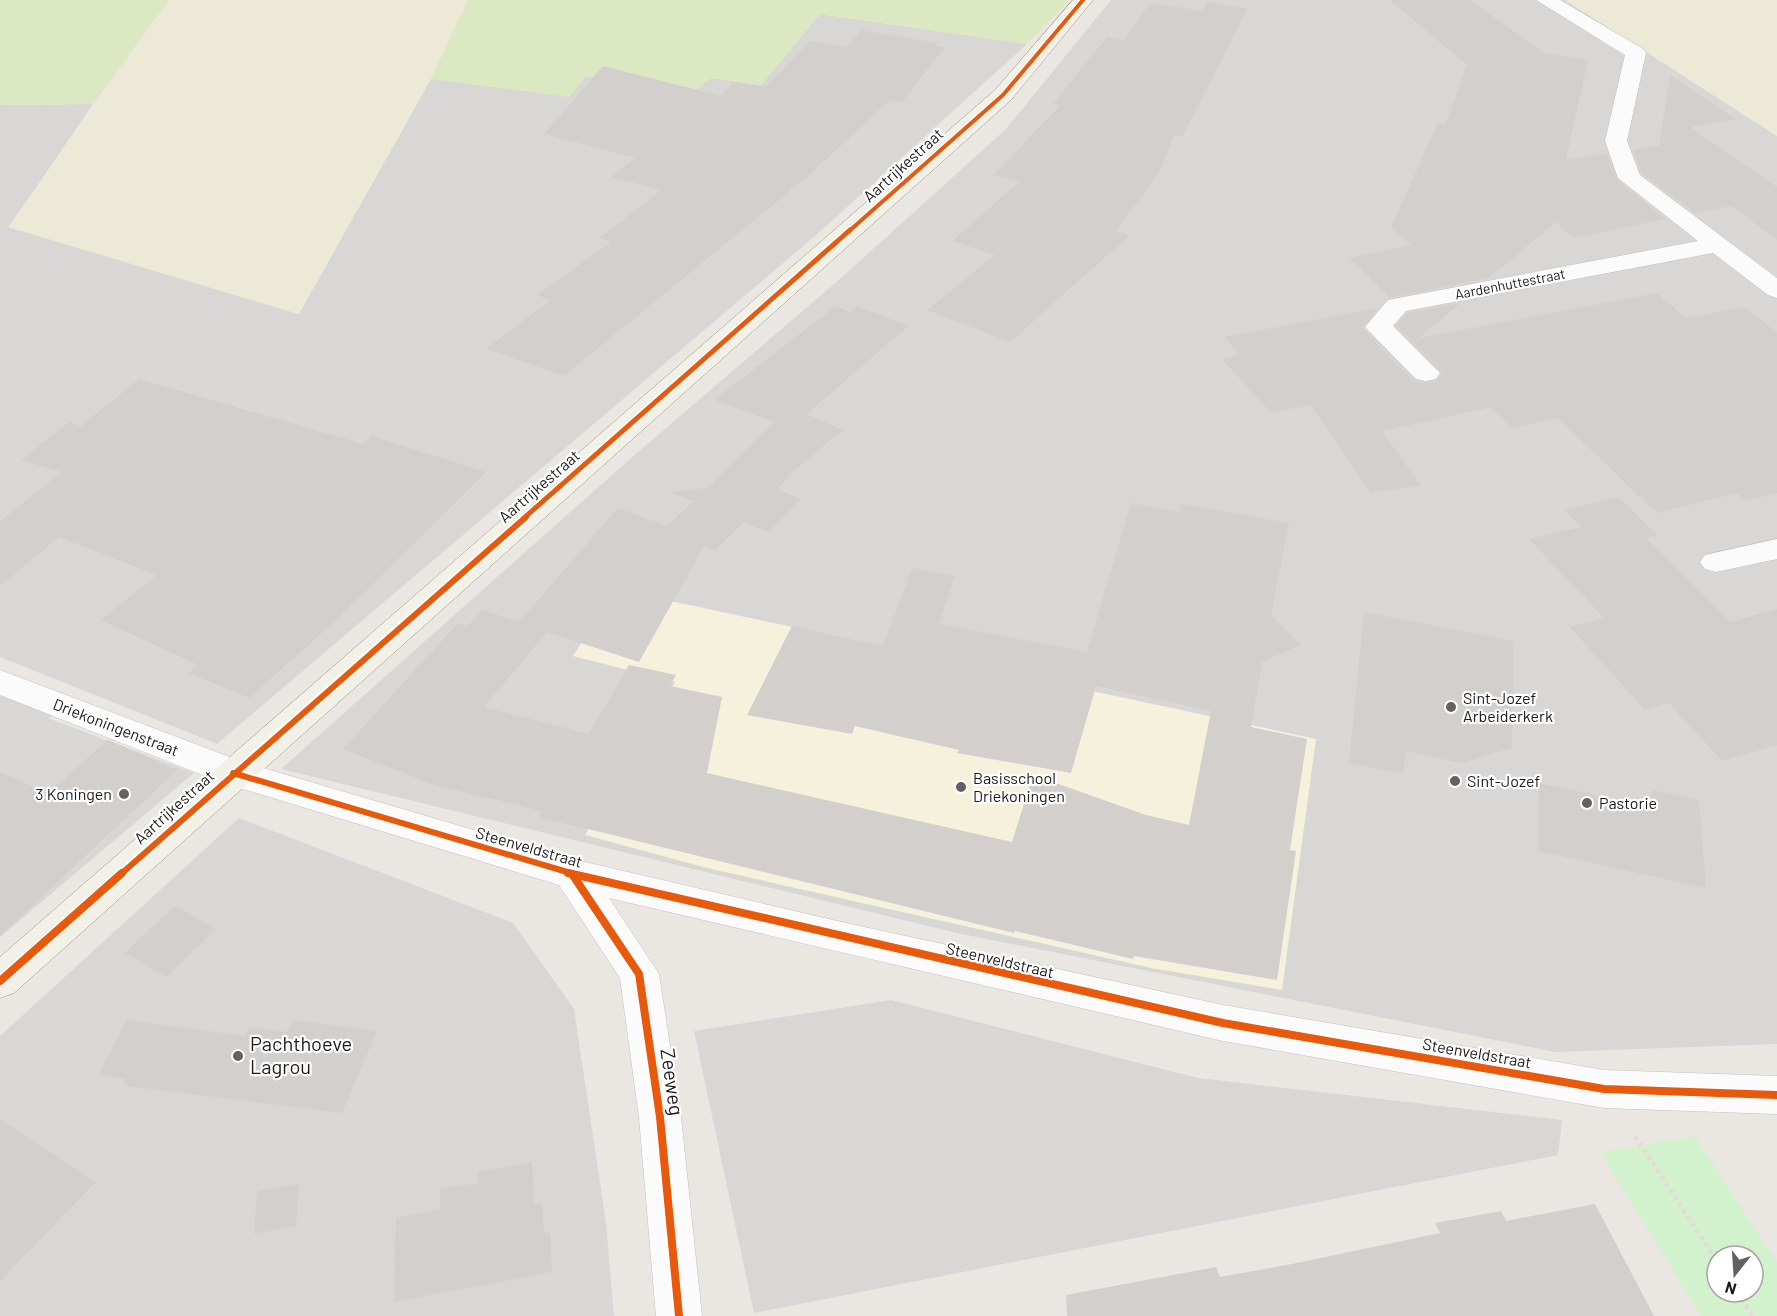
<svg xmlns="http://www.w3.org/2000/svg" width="1777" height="1316" viewBox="0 0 1777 1316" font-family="Barlow,sans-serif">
<rect width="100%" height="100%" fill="#eae7e3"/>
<path fill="#d9d7d5" d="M1111 0H1565L1777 136V1044L1555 1052 957 933 281 769 630 459 841 278 1006 129Z
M820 14 1027 44 815 236 217 744 0 657V105L93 104 9 227 298 314 431 79 498 87 586 76 695 90 711 78 761 85Z
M0 700 194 773 0 937Z
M239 818 513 923 574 1009 606 1223 614 1316H0V1036Z"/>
<path fill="#f6f1dd" d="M615 589 1316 739 1282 990 1151 968 707 868 585 835 675 682 573 656Z"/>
<path fill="#ece9d6" d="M169 0H468L431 79 299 314 8 227Z
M1566 0H1777V136Z"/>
<path fill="#dbe8c1" d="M0 0H169L93 104 0 105Z
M468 0H1070L1027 44 820 14 761 85 711 78 695 90 586 76 569 97 431 79Z"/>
<path fill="#d2f1cd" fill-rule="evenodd" d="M1695 1136 1777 1263V1316H1701L1600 1152ZM1717 1256H1753V1292H1717Z"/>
<path fill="#d8d7d5" d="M0 694 53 715 19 746 0 738Z
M1337 778 1504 818 1529 859 1548 863 1540 1019 1300 982Z
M891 1000 1198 1078 1562 1120 1558 1155 754 1313 694 1031Z"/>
<path fill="#d2cfcc" d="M1390 0H1470L1544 53 1588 60 1566 160 1607 154 1617 180 1666 219 1574 238 1556 222 1489 278 1389 298 1349 258 1411 245 1391 227 1438 123 1443 124 1447 120 1467 65Z
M1207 2 1247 9 1182 137 1174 135 1160 171 1116 231 1130 235 1010 342 927 310 995 255 952 241 1020 181 993 175 1060 106 1053 104 1107 37 1124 40 1150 3 1202 11Z
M861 30 938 43 936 46 945 47 902 102 890 100 808 176 564 376 486 349 551 300 537 295 611 242 600 238 661 190 611 177 635 158 544 134 603 66 721 96 734 82 766 87 810 41 847 47Z
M1670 75 1736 119 1690 127 1777 187V240L1732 206 1695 213 1642 174 1633 150 1659 146Z
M1657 293 1686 318 1745 307 1777 333V493L1745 501 1737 493 1657 513 1558 418 1512 428 1492 407 1382 431 1421 486 1370 492 1311 405 1271 413 1222 359 1239 355 1225 337 1378 308 1363 329 1414 381 1426 383 1436 381 1442 373 1396 326 1407 313 1460 303 1419 338Z
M836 306 850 312 857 306 908 326 807 414 843 430 785 478 789 477 777 489 801 499 768 532 744 522 715 550 704 546 639 662 547 632 484 707 589 734 629 665 676 675 670 686 722 697 707 773 1012 842 1033 775 1146 815 1189 825 1211 711 1096 686 1071 773 957 753 959 750 855 726 852 734 747 715 792 626 883 646 912 568 955 576 939 624 1087 652 1131 503 1179 512 1182 504 1289 523 1271 615 1301 645 1262 662 1251 727 1307 739 1290 850 1296 851 1277 980 1134 956 1133 959 1015 931 1014 933 539 817 542 811 434 785 343 749 458 623 467 627 482 610 519 622 618 508 667 526 693 501 671 492 707 488 775 422 714 400Z
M139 379 363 444 372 436 486 472 345 612 249 698 189 673 198 665 101 620 157 575 59 537 0 586V521L62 472 21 460 69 422 81 426Z
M1618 497 1657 535 1646 538 1730 622 1777 609V745L1722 761 1669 703 1645 710 1570 627 1604 618 1529 539 1581 527 1565 510Z
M1364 612 1514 641 1512 748 1461 763 1406 751 1403 774 1349 763Z
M108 740 177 770 0 936V772L48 793Z
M1539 783 1652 807V790L1699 800 1706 888 1538 851Z
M175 906 216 929 166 977 125 953Z
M127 1020 245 1036 249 1027 287 1032 293 1020 377 1031 342 1113 126 1086 127 1083H122L124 1079 98 1075Z
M0 1119 96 1182 0 1281Z
M532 1162 534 1205 542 1203 544 1233 550 1232 552 1272 394 1302 396 1218 440 1209V1189L478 1183V1172Z
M299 1184 296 1226 254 1234 257 1191Z
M1595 1204 1654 1316H1067L1066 1295 1216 1267 1220 1277 1287 1265 1440 1233 1435 1223 1501 1211 1506 1221Z"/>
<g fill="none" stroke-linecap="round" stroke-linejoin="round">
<g stroke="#c2c1bf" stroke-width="1">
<path id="street" d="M1536 0H1560L1643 49 1646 53 1627 141 1640 175 1777 278V298L1768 295 1713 253 1406 311 1393 326 1440 373 1436 379 1426 381 1416 379 1365 327 1388 300 1698 241 1618 178 1605 141 1625 55Z
M1777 539V559L1716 572 1705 569 1700 562 1705 555Z
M0 670 243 762 572 859 846 923 1223 1005 1604 1070 1777 1076V1114L1604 1108 1223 1041 609 898 659 974 681 1117 702 1316H656L639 1117 620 978 559 885 220 782 0 695Z"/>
</g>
<g stroke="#94927c" stroke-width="1">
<path id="secondary" d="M1073 0H1093L1011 100 14 993 0 998V957L995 90Z"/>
</g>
<path stroke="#ead7d7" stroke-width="4.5" stroke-dasharray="4 4" stroke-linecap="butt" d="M1635 1136 1717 1261
M1737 1292 1753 1316"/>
<use href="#street" fill="#fcfbfb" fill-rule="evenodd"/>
<use href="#secondary" fill="#f2f1e8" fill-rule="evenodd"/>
<g stroke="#fff" stroke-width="6">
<path id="cycleway-far3" d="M848 232 1003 95 1083 0"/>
</g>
<g stroke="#fff" stroke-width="8">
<path id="cycleway-far2" d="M524 518 850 230"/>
</g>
<g stroke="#fff" stroke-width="10">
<path id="cycleway-far1" d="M233 773 574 874
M121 874 526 517"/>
</g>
<g stroke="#fff" stroke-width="11">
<path id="cycleway" d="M568 873 1223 1023 1604 1089 1777 1095
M572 874 639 974 660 1117 679 1316
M0 981 122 873"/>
</g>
<use href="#cycleway-far3" stroke="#e8590c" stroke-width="4"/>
<use href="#cycleway-far2" stroke="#e8590c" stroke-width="5"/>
<use href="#cycleway-far1" stroke="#e8590c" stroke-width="6"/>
<use href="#cycleway" stroke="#e8590c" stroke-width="8"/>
</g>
<g fill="#636261" stroke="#fff" stroke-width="2">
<circle cx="1451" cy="707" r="6"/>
<circle cx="1455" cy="781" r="6"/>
<circle cx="961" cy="787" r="6"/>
<circle cx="124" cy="794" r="6"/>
<circle cx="1587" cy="803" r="6"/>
<circle cx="238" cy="1056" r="6"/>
</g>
<g text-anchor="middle" stroke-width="4.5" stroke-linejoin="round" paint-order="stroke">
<g font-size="14" fill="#1b1b1b" stroke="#fff">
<text transform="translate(1510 284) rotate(-11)" y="5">Aardenhuttestraat</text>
</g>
<g font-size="16" fill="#1b1b1b" stroke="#fff">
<text transform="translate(903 165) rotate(-42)" y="6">Aartrijkestraat</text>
<text transform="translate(539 486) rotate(-41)" y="6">Aartrijkestraat</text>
<text transform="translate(116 727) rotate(21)" y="6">Driekoningenstraat</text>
<text transform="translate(174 807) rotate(-42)" y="6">Aartrijkestraat</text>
<text transform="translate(529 847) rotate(16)" y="6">Steenveldstraat</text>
<text transform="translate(1000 960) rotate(13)" y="6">Steenveldstraat</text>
<text transform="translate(1477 1053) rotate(10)" y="6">Steenveldstraat</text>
</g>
<g font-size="16" fill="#1b1b1b" stroke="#fff" text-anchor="start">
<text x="1463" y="704">Sint-Jozef<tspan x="1463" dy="18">Arbeiderkerk</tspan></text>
<text x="973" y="784">Basisschool<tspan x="973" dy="18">Driekoningen</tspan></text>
<text x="1467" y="787">Sint-Jozef</text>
<text x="112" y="800" text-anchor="end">3 Koningen</text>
<text x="1599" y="809">Pastorie</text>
</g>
<g font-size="20" fill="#1b1b1b" stroke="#fff" text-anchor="start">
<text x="250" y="1051">Pachthoeve<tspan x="250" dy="23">Lagrou</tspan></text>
</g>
<g font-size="20" fill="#1b1b1b" stroke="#fff">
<text transform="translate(672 1082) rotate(82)" y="7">Zeeweg</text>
</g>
</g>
<g transform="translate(1735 1274) rotate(197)"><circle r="28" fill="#ffffff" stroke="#a4a4a4" stroke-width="1.5"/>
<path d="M0-4.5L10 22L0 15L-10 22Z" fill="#636261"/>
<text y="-9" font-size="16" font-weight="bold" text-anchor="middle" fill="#1b1b1b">N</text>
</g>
</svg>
